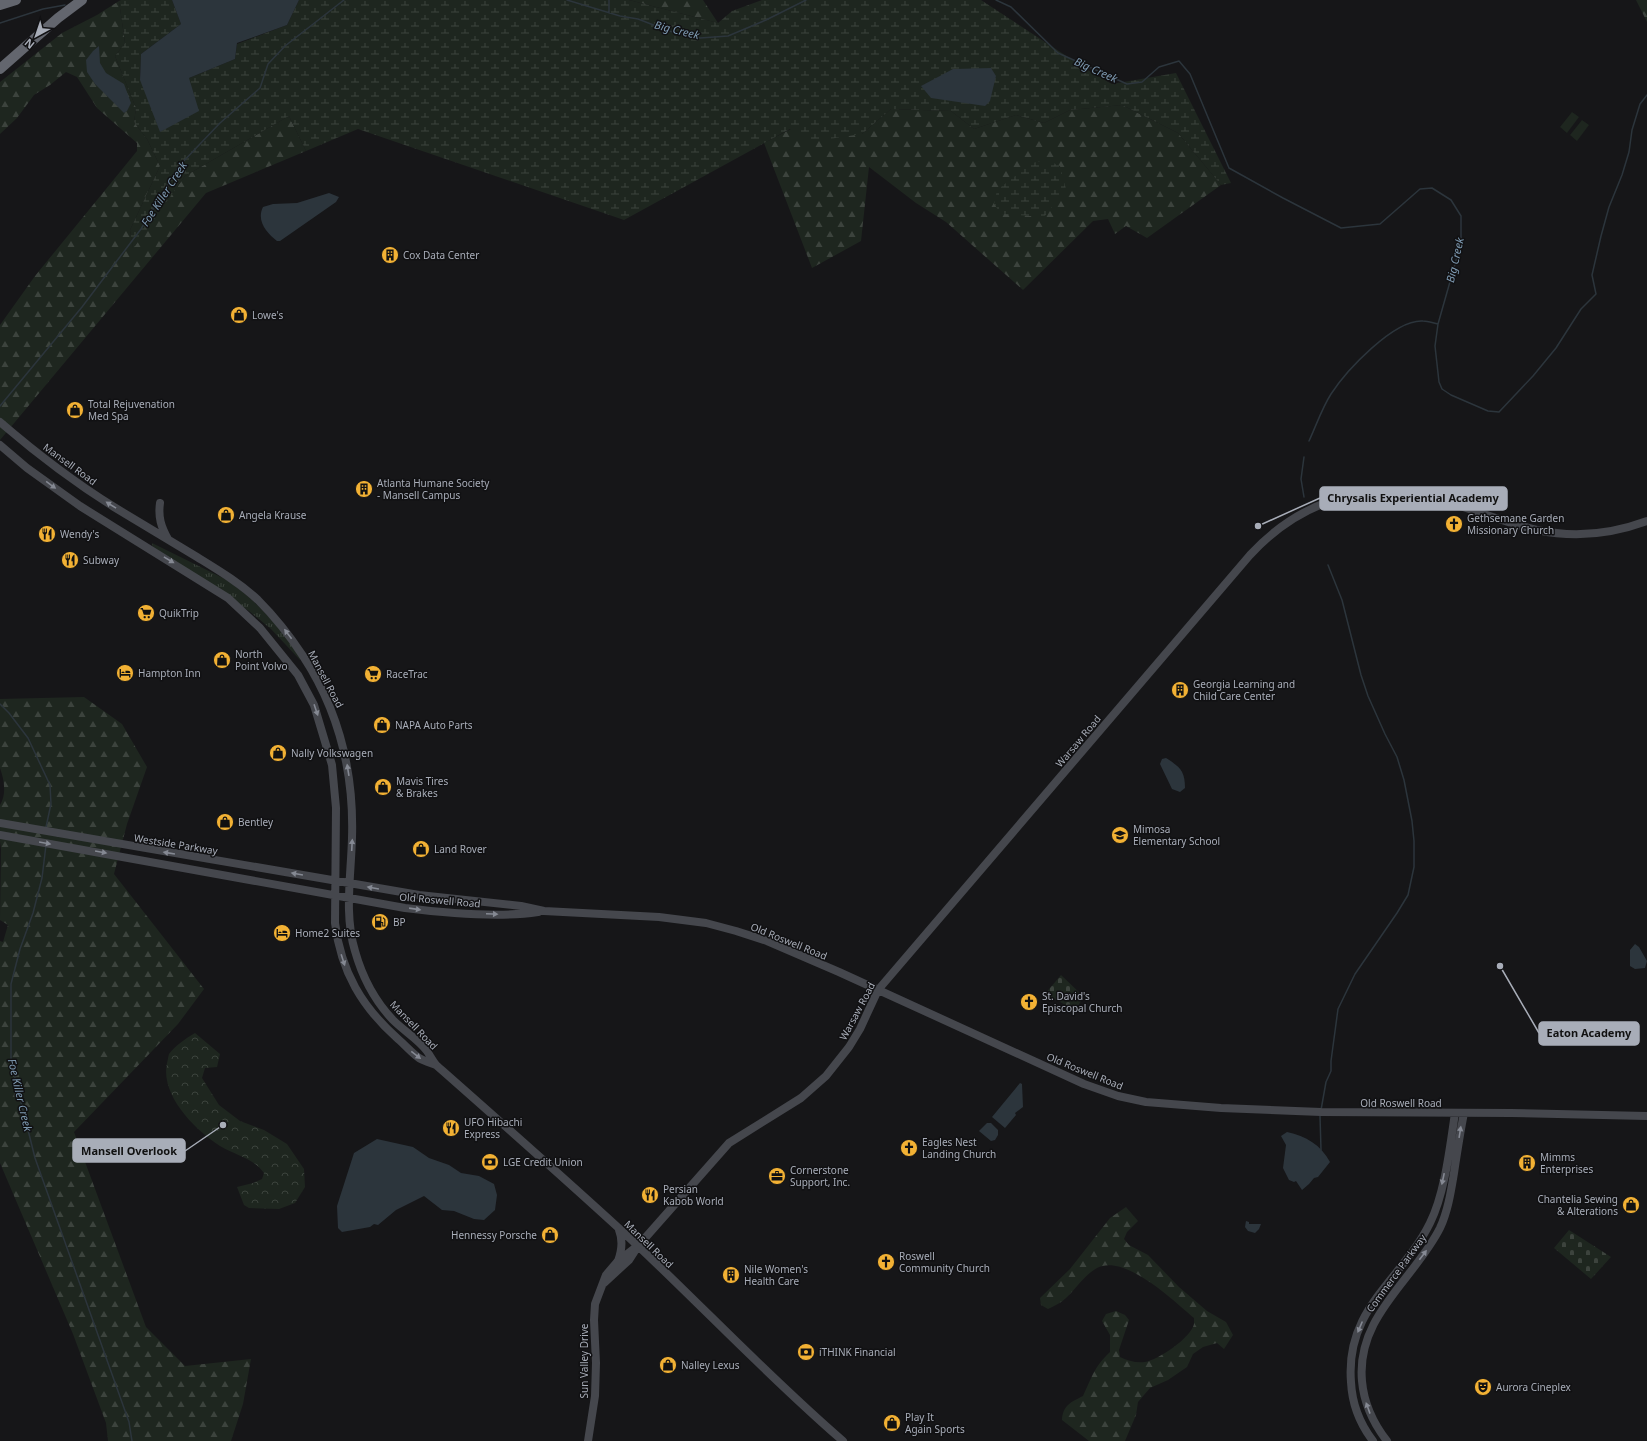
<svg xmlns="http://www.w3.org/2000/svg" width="1647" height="1441" viewBox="0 0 1647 1441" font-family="'Noto Sans',sans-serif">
<defs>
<pattern id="grass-tufts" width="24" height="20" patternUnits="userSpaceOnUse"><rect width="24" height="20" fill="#1e261f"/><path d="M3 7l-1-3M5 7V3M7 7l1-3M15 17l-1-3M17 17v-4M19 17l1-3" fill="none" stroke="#3c433d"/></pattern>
<pattern id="forest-firs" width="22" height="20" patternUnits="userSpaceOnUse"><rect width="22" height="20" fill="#1e261f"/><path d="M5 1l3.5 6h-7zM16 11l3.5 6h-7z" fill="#3c433d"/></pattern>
<pattern id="wetland-marsh" width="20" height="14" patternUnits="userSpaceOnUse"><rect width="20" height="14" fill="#1e261f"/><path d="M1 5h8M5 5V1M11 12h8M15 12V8" fill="none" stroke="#3c433d"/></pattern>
<pattern id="cemetery-stones" width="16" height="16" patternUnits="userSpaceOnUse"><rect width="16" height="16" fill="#1e261f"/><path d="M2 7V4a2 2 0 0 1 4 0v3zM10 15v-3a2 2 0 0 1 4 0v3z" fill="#3c433d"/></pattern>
<pattern id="park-crowns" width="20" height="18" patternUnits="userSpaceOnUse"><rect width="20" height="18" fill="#1e261f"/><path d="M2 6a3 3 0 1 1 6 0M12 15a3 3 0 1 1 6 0" fill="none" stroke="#3c433d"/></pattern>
</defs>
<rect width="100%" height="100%" fill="#161618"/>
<path fill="url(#grass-tufts)" d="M152 543 225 579C259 602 277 625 301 658L300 660 271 629 249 611 152 546Z"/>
<path fill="url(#forest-firs)" d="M629 0H703L718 23Z
M1636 0H1647V22Z
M119 1 125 43 115 56 136 108 134 122 147 139 160 166 130 230 133 248 185 176 289 116 306 151 206 193 0 440V325L35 276 137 151V143L97 108 77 77 66 72 50 85 34 95 17 118 0 134V82L62 33 97 15Z
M1122 105 1178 133 1221 185 1147 238 1126 226 1115 234 1108 219 1093 221 1023 290 946 222 916 203 869 167 861 241 812 268 764 143 791 129 862 134 891 109 951 111 974 129 1016 115 1044 123 1070 110Z
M84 697 122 724 147 767 127 824 114 874 204 989 178 1024 74 1132 146 1327 185 1366 251 1359 243 1404 231 1441H108L106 1423 73 1334 0 1163V941L3 942 8 925 0 920 1 849 0 841V805C7 794 4 779 0 768V699Z
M1126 1207 1138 1221 1127 1232 1124 1239 1129 1245 1148 1255 1179 1287 1207 1311 1226 1322 1233 1335 1224 1349 1217 1343 1203 1347 1193 1354 1187 1367 1168 1380 1150 1388 1138 1402 1136 1415 1125 1441H1089L1062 1420C1063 1405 1071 1402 1083 1396 1092 1377 1094 1367 1110 1352V1335L1102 1321 1106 1314 1116 1311 1125 1315 1129 1320 1119 1350 1120 1357C1128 1361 1136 1363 1145 1362 1158 1360 1191 1338 1194 1324 1194 1322 1194 1320 1194 1318 1174 1301 1124 1253 1097 1268 1084 1275 1077 1288 1066 1298 1061 1303 1054 1306 1048 1309L1041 1305 1040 1298 1070 1269 1110 1218Z"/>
<path fill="url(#wetland-marsh)" d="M121 0H172L181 24 141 54 140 80 189 78 235 59 237 44 287 25 299 0H629L718 23 732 11 762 0H981L1094 74 1112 84 1176 73 1231 183 1221 185 1178 133 1122 105 1070 110 1044 123 1016 115 974 129 951 111 891 109 862 134 810 142 790 129 624 220 358 129 306 151 289 116 185 176 133 249 130 230 160 166 147 139 134 122 136 108 115 56 125 43 119 1Z
M1047 160 1060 166 1066 189 1044 217 1001 214 994 204 997 190 1032 163Z"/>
<path fill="url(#cemetery-stones)" d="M1061 975 1084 997 1075 1010 1045 994Z
M1569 1230 1611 1257 1591 1279 1554 1248Z"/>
<path fill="url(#park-crowns)" d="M195 1033 220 1054 217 1067 205 1068 202 1078 219 1105 240 1121 264 1130 287 1144 304 1169 305 1187 295 1203 279 1209 249 1208 244 1205 237 1187 253 1183 262 1179 264 1173C253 1158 235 1155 220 1146 195 1130 160 1095 167 1063 168 1060 168 1057 169 1054 176 1045 185 1039 195 1033Z"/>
<path fill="#1e261f" d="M1572 112 1579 117 1567 133 1560 127Z
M1582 120 1589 125 1577 141 1570 135Z"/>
<path fill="#2c353c" d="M172 0H299L287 25 237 43 235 59 189 78 199 111 160 132 140 80 141 54 181 24Z
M99 46 100 63 106 73 124 84 131 103 127 111 124 113 95 84 87 72 86 60 93 51Z
M991 68 996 76 990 101 985 106 931 98 921 86 953 69Z
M329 193 339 197 336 202 280 241H277C267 233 256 221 263 207L273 204 297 203Z
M1166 758C1180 767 1185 771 1185 788L1180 792 1172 789 1160 764 1162 759Z
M1635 944 1639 947 1647 961 1645 968 1635 969 1630 966V950Z
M1020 1083 1022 1084 1023 1107 1015 1113 1016 1115 1005 1128 992 1117Z
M987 1123H991L998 1130V1135L995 1140 991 1141 979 1131Z
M1287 1132C1306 1136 1321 1145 1330 1162L1318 1177 1314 1178 1309 1184 1302 1190 1296 1181 1294 1182 1289 1180 1283 1168 1286 1145 1281 1136Z
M377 1139 413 1147 429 1158 449 1165 461 1173 479 1176 494 1184 497 1195 495 1210 484 1220 474 1219 454 1211 442 1210 424 1196 396 1210 378 1225 374 1224 370 1227 342 1232 338 1228 337 1206 354 1153Z
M1246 1221 1249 1222V1224H1261L1259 1229 1255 1233 1248 1231 1245 1227Z"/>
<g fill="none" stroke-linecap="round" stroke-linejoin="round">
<path stroke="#2c353c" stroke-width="1.5" d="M567 0 620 16 638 19 669 31 700 38 728 36 766 20 806 0
M609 0V13
M996 0 1011 7 1058 53 1127 84 1142 82 1159 67 1179 61 1190 74 1229 168 1283 198 1341 228 1380 224 1420 189 1432 188 1451 200 1461 216V243L1438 324 1435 346 1439 382 1442 389 1451 395 1488 411 1499 412 1533 376 1556 348 1581 309 1596 294 1592 275 1601 236 1609 207 1622 175 1629 152 1632 130 1640 104 1647 95
M0 23 43 9 65 5
M0 406 82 307 141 229 179 166 220 123 260 88 268 64 285 46 344 0
M1309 441C1316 426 1322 408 1331 394 1346 371 1394 319 1423 321 1428 321 1433 323 1438 324
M1304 497 1301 479 1304 457
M0 704 9 713 28 738 50 785 51 804 46 827
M46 845 42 878 33 913 20 949 11 984V1062L35 1158 129 1422 132 1441
M1321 1110 1326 1082 1331 1071V1061L1338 1009 1355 974 1397 913 1408 895 1414 867V841L1412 821 1404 780 1397 757 1385 734 1368 696 1361 675 1342 600 1328 565
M1320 1116 1321 1150"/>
<path stroke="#45474d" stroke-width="8" d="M0 422C36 453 74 482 114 507 142 524 169 540 197 557 218 570 240 583 258 600 275 617 290 636 303 656 339 711 354 773 352 838 351 876 344 915 355 951 362 976 375 1001 393 1020 404 1031 418 1039 427 1051 430 1056 433 1061 436 1065 504 1125 571 1184 637 1245 706 1310 771 1379 843 1441
M0 445 27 468 80 506 228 598 260 628 298 675 314 705 332 765 336 808 335 923C341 972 362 1007 398 1039 405 1045 412 1053 419 1058 424 1061 431 1063 436 1065
M160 503C158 517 161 527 168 539
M0 823 419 895 521 906 544 911 659 917 706 923 736 931 767 941 839 972 1084 1084 1118 1096 1146 1102 1221 1108 1321 1112 1511 1113 1647 1116
M0 835 405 908C445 913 498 918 538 912
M618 1261C622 1250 623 1240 619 1230
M604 1283 629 1260 638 1246 729 1143 801 1098 826 1076 849 1047 860 1029 878 990 1250 555C1297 504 1361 480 1430 497 1466 506 1501 522 1537 530 1574 538 1612 534 1647 521
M588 1441 595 1396 596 1363 594 1320 595 1304 606 1275 617 1262 635 1248
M1373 1441C1360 1424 1352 1403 1351 1382 1345 1308 1402 1280 1430 1223 1445 1193 1450 1146 1455 1113
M1387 1441C1373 1423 1364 1404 1362 1381 1356 1316 1414 1280 1440 1228 1448 1211 1451 1191 1454 1173 1457 1153 1460 1133 1464 1113"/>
<path stroke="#63666e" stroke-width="10" d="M0 5 16 0
M0 69 58 18 82 0"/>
</g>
<defs><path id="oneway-solid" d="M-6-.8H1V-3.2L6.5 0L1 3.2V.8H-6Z"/></defs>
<g fill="#858993">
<use href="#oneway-solid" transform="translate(51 485) rotate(36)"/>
<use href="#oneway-solid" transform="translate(111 505) rotate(-148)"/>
<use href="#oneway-solid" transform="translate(169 560) rotate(31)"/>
<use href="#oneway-solid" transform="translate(288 634) rotate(-127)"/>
<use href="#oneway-solid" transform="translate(316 710) rotate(71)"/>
<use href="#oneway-solid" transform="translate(348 770) rotate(-99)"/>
<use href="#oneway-solid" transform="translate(45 843) rotate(10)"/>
<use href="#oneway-solid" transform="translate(352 845) rotate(-87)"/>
<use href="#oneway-solid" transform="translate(101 852) rotate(10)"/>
<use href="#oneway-solid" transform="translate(169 853) rotate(-171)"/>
<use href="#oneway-solid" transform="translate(297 874) rotate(-170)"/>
<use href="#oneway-solid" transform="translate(373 888) rotate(-170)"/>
<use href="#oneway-solid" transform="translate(415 909) rotate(8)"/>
<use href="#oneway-solid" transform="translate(492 914) rotate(2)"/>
<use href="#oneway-solid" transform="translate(343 960) rotate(72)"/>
<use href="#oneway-solid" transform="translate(416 1055) rotate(38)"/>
<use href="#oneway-solid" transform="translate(1460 1132) rotate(-81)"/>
<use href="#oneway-solid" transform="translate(1443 1179) rotate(102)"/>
<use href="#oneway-solid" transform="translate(1423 1255) rotate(-53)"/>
<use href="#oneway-solid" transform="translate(1360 1327) rotate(113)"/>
<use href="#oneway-solid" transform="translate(1368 1408) rotate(-110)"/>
</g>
<defs>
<g id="building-disc" transform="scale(0.9)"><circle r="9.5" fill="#f2b134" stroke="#111113"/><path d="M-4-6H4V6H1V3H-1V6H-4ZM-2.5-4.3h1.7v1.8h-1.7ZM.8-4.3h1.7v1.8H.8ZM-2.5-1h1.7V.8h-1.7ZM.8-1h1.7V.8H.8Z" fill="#111"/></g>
<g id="shop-disc" transform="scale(0.9)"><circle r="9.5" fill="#f2b134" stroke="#111113"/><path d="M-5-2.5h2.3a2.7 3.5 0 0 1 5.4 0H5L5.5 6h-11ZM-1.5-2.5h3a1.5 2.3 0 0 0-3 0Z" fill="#111"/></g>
<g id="church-disc" transform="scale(0.9)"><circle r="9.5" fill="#f2b134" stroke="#111113"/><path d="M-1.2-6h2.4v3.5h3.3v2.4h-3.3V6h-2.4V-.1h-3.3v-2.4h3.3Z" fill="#111"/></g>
<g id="restaurant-disc" transform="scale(0.9)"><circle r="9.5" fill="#f2b134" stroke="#111113"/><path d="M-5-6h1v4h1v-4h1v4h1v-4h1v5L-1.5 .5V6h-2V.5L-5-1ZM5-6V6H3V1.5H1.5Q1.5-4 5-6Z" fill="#111"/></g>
<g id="supermarket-disc" transform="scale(0.9)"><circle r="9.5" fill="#f2b134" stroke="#111113"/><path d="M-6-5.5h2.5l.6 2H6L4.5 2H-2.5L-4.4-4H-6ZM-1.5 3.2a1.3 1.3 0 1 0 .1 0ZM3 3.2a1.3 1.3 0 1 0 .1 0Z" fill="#111"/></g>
<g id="hotel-disc" transform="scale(0.9)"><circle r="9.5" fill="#f2b134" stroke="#111113"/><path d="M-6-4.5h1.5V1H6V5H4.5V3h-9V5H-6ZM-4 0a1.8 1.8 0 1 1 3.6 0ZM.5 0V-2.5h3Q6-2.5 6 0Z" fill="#111"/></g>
<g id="school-disc" transform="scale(0.9)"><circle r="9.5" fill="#f2b134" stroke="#111113"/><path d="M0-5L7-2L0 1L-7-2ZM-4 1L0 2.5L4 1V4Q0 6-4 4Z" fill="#111"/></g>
<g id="fuel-disc" transform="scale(0.9)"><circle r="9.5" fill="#f2b134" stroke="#111113"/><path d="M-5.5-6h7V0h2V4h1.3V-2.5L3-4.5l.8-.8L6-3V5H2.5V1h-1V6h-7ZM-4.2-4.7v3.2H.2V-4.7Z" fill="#111"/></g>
<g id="bank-disc" transform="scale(0.9)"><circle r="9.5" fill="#f2b134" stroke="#111113"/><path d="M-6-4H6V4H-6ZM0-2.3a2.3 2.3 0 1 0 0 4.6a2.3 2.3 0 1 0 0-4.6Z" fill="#111"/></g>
<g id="office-disc" transform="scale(0.9)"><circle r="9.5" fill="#f2b134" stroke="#111113"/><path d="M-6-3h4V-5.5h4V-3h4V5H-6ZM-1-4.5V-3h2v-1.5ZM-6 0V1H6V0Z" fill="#111"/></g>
<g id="theatre-disc" transform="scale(0.9)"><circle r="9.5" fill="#f2b134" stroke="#111113"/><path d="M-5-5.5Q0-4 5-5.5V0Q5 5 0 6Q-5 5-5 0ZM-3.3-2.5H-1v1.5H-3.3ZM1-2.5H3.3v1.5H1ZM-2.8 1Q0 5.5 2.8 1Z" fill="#111"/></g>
</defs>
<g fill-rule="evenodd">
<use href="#building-disc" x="390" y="255"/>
<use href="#shop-disc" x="239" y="315"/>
<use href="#shop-disc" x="75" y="410"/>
<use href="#building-disc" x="364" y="489"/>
<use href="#shop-disc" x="226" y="515"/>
<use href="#church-disc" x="1454" y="524"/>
<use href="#restaurant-disc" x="47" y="534"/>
<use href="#restaurant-disc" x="70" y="560"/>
<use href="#supermarket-disc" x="146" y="613"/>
<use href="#shop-disc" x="222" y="660"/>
<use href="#hotel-disc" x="125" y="673"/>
<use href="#supermarket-disc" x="373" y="674"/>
<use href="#building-disc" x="1180" y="690"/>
<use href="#shop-disc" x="382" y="725"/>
<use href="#shop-disc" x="278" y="753"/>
<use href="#shop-disc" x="383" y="787"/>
<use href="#shop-disc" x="225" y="822"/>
<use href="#school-disc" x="1120" y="835"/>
<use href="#shop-disc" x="421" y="849"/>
<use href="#fuel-disc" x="380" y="922"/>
<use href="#hotel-disc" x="282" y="933"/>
<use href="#church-disc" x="1029" y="1002"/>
<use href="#restaurant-disc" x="451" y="1128"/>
<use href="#church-disc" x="909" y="1148"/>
<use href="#bank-disc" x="490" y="1162"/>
<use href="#building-disc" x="1527" y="1163"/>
<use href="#office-disc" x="777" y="1176"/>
<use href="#restaurant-disc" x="650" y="1195"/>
<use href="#shop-disc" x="1631" y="1205"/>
<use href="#shop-disc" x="550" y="1235"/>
<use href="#church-disc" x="886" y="1262"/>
<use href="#building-disc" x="731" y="1275"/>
<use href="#bank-disc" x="806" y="1352"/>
<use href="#shop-disc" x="668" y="1365"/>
<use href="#theatre-disc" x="1483" y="1387"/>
<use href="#shop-disc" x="892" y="1423"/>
</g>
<g text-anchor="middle" stroke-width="3" stroke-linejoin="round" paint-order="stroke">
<g font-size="10" fill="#a8adb8" stroke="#111113" text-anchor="start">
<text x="403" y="259">Cox Data Center</text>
<text x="252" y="319">Lowe's</text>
<text x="88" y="408">Total Rejuvenation<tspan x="88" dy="12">Med Spa</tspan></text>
<text x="377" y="487">Atlanta Humane Society<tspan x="377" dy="12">- Mansell Campus</tspan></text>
<text x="239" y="519">Angela Krause</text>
<text x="1467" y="522">Gethsemane Garden<tspan x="1467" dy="12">Missionary Church</tspan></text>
<text x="60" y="538">Wendy's</text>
<text x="83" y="564">Subway</text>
<text x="159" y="617">QuikTrip</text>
<text x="235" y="658">North<tspan x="235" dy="12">Point Volvo</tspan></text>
<text x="138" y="677">Hampton Inn</text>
<text x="386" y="678">RaceTrac</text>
<text x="1193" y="688">Georgia Learning and<tspan x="1193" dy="12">Child Care Center</tspan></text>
<text x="395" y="729">NAPA Auto Parts</text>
<text x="291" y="757">Nally Volkswagen</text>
<text x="396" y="785">Mavis Tires<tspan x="396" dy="12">&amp; Brakes</tspan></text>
<text x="238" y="826">Bentley</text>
<text x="1133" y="833">Mimosa<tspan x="1133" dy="12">Elementary School</tspan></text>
<text x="434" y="853">Land Rover</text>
<text x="393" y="926">BP</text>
<text x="295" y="937">Home2 Suites</text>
<text x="1042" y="1000">St. David's<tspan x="1042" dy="12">Episcopal Church</tspan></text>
<text x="464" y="1126">UFO Hibachi<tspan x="464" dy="12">Express</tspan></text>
<text x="922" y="1146">Eagles Nest<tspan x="922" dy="12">Landing Church</tspan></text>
<text x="1540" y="1161">Mimms<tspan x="1540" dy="12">Enterprises</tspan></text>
<text x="503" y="1166">LGE Credit Union</text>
<text x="790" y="1174">Cornerstone<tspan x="790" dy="12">Support, Inc.</tspan></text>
<text x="663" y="1193">Persian<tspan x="663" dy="12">Kabob World</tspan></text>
<text x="1618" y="1203" text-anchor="end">Chantelia Sewing<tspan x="1618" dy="12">&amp; Alterations</tspan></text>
<text x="537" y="1239" text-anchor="end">Hennessy Porsche</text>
<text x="899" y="1260">Roswell<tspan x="899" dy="12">Community Church</tspan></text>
<text x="744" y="1273">Nile Women's<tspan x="744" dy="12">Health Care</tspan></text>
<text x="819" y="1356">iTHINK Financial</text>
<text x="681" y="1369">Nalley Lexus</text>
<text x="1496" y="1391">Aurora Cineplex</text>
<text x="905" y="1421">Play It<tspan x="905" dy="12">Again Sports</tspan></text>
</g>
<g font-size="10" fill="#a8adb8" stroke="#111113">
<text transform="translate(70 464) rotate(36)" y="4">Mansell Road</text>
<text transform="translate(326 679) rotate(62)" y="4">Mansell Road</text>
<text transform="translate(1078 741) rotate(-50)" y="4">Warsaw Road</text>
<text transform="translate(176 844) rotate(9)" y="4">Westside Parkway</text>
<text transform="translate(440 900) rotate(5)" y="4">Old Roswell Road</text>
<text transform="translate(789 941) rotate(22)" y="4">Old Roswell Road</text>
<text transform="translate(857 1011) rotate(-62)" y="4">Warsaw Road</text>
<text transform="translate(414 1025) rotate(46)" y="4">Mansell Road</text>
<text transform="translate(1085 1071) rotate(22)" y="4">Old Roswell Road</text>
<text x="1401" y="1107">Old Roswell Road</text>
<text transform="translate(649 1244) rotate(44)" y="4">Mansell Road</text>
<text transform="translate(1396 1273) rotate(-54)" y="4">Commerce Parkway</text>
<text transform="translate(584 1361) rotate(-90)" y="4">Sun Valley Drive</text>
</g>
<g font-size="11" font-style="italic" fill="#7f9bb3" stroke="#111113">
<text transform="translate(677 30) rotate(14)" y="4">Big Creek</text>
<text transform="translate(1096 70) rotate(24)" y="4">Big Creek</text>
<text transform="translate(164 194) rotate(-57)" y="4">Foe Killer Creek</text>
<text transform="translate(1455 260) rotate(-77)" y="4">Big Creek</text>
<text transform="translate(20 1095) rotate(77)" y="4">Foe Killer Creek</text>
</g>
</g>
<path fill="none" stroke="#a8adb8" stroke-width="1.5" d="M1258 526L1320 498M1500 966L1539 1033M223 1125L185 1151"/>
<g fill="#a8adb8" stroke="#111113" stroke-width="1.5">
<circle cx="1258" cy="526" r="4"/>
<circle cx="1500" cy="966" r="4"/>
<circle cx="223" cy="1125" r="4"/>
</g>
<g fill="#a8adb8" stroke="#a8adb8" stroke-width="1.5">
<rect x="1320" y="487" width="187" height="23" rx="4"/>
<rect x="1539" y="1022" width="100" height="23" rx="4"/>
<rect x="73" y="1139" width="112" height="23" rx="4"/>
</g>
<g font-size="11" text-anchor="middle" font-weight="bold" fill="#111">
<text x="1413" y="502">Chrysalis Experiential Academy</text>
<text x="1589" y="1037">Eaton Academy</text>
<text x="129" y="1155">Mansell Overlook</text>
</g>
<g transform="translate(36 36) rotate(220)" stroke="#111113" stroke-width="3" paint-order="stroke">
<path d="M0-3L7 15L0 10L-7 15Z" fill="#a8adb8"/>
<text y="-6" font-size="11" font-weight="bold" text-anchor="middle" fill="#a8adb8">N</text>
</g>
</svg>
